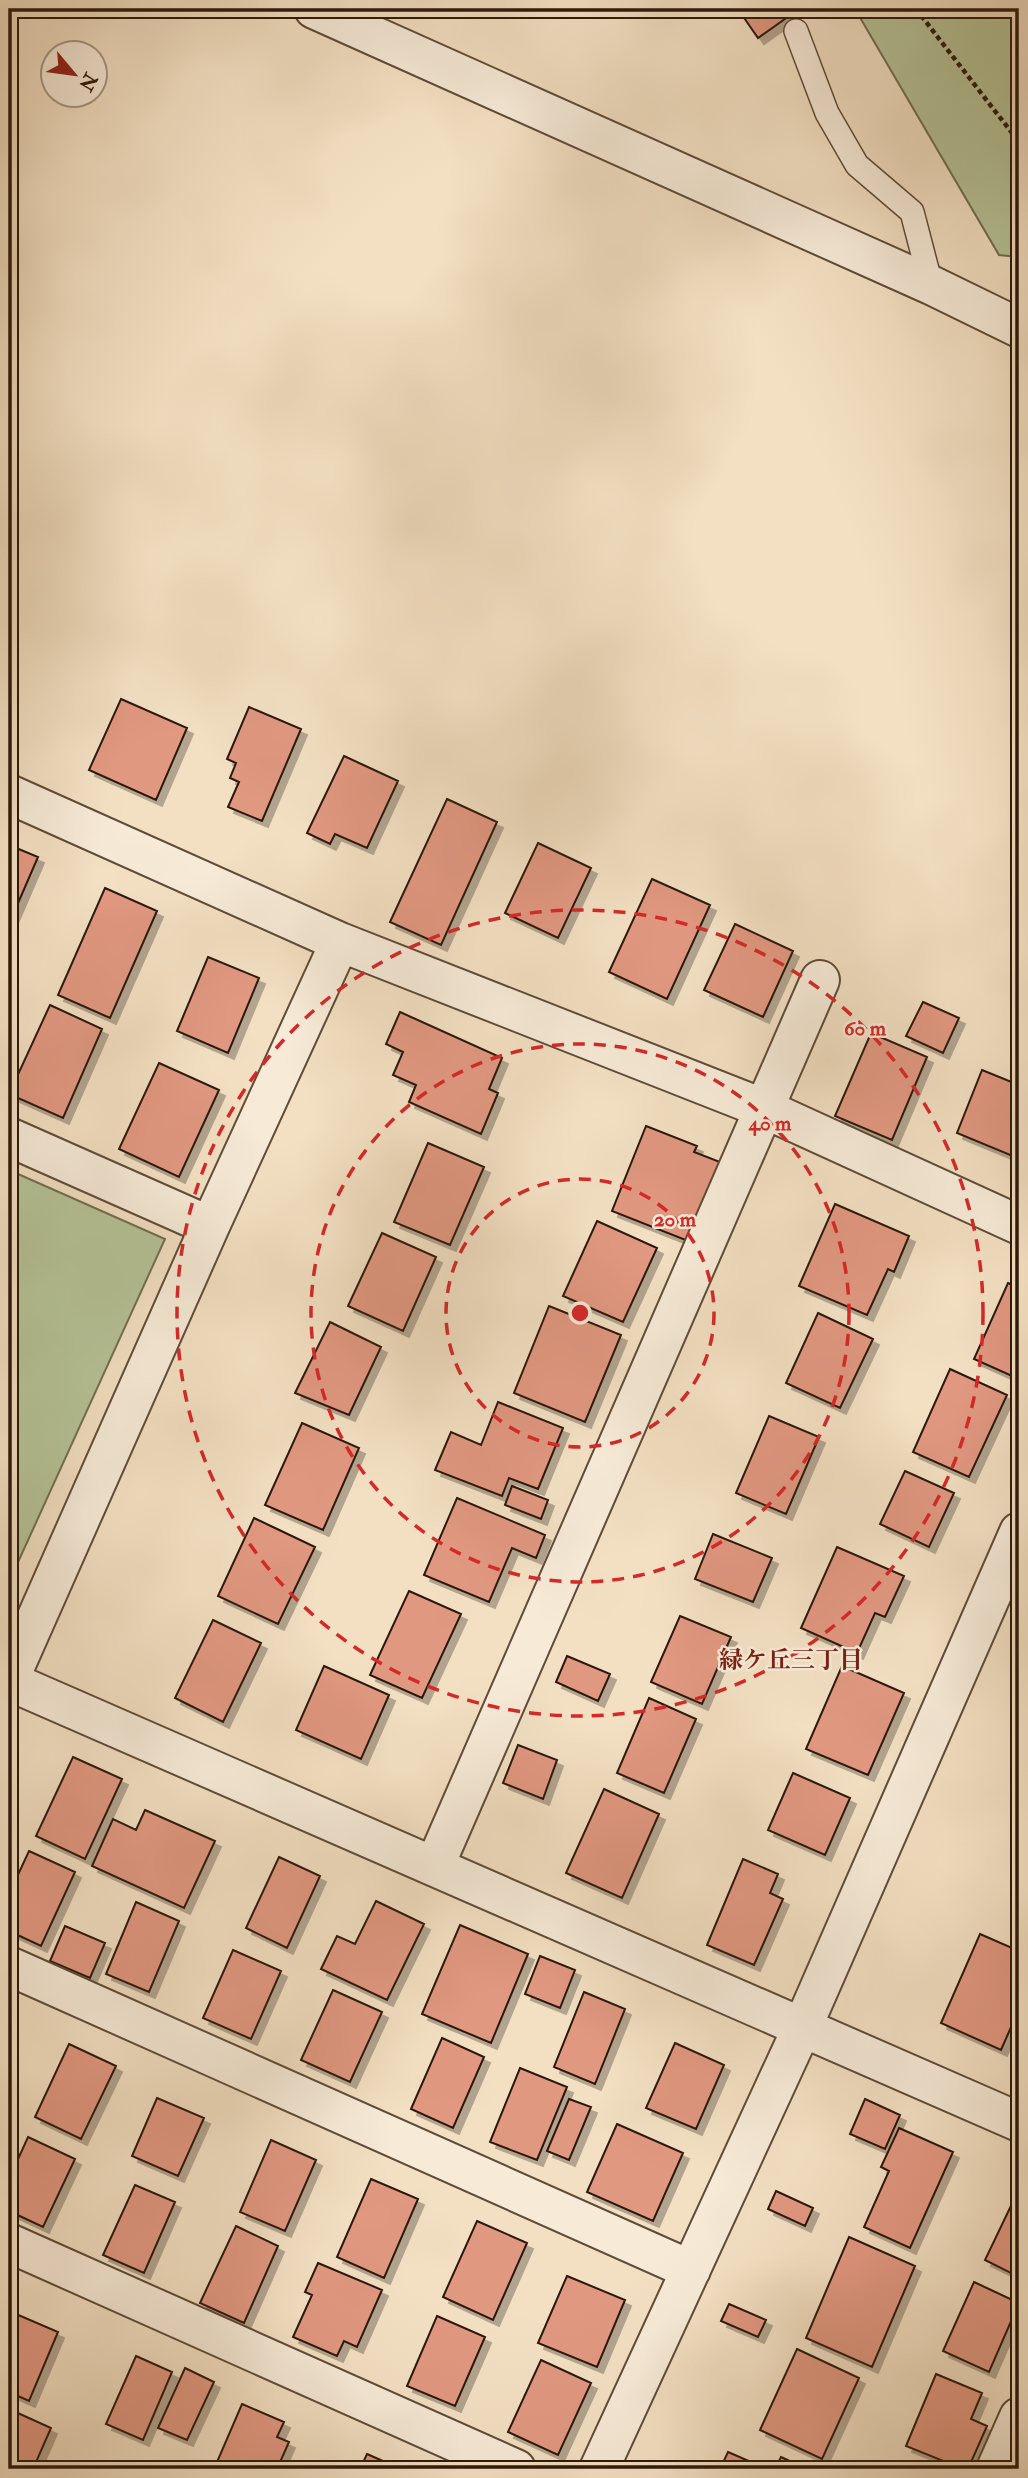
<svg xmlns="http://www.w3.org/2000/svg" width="1028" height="2478" viewBox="0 0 1028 2478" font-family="'IM FELL Double Pica','Noto Serif JP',serif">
<defs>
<filter id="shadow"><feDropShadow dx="6" dy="6" stdDeviation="0" flood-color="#0004"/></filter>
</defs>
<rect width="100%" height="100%" fill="#f3e0c3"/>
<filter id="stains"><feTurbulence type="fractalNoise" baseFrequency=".00286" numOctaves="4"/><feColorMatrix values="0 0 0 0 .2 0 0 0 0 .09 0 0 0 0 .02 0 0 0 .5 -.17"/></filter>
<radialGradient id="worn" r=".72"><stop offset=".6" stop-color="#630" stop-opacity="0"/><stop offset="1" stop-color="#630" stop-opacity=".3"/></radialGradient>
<path fill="#b5c398" stroke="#706e51" stroke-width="2" d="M855 9H1019V257L999 255Z
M9 1170 165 1239 9 1582Z"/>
<path fill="#e19881" stroke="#2c190a" stroke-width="2" filter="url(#shadow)" d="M738 9H799L758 38Z
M121 699 187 728 156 800 89 770Z
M249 707 301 729 262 821 228 807 239 782 230 778 236 763 227 759Z
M344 756 398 781 367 848 335 834 330 844 307 833Z
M447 799 497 822 441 945 390 922Z
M538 843 591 868 558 938 505 913Z
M9 845 38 857 9 924Z
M652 879 710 905 667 999 609 972Z
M105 888 157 911 110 1018 58 995Z
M735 924 793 951 763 1017 704 990Z
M208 957 259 978 228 1053 177 1031Z
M923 1002 959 1018 943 1053 906 1036Z
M50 1005 102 1029 63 1118 9 1094Z
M400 1012 502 1058 489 1089 498 1093 481 1134 409 1102 416 1085 393 1075 403 1052 386 1044Z
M871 1033 927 1057 892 1140 835 1116Z
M159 1063 219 1090 179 1177 119 1149Z
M982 1070 1019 1085V1146L1015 1157 957 1133Z
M646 1126 697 1146 694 1152 720 1162 688 1241 612 1211Z
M428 1143 484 1167 450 1245 394 1222Z
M835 1204 909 1236 894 1272 888 1269 867 1315 799 1286Z
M597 1221 657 1248 623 1322 563 1296Z
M382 1233 436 1257 403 1331 348 1306Z
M1008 1283 1019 1288V1379L974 1359Z
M549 1306 621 1335 585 1422 514 1393Z
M818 1313 873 1339 840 1408 786 1383Z
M330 1322 381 1347 349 1415 295 1393Z
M950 1369 1007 1395 969 1477 913 1452Z
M498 1402 563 1428 538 1489 509 1478 502 1496 435 1470 451 1432 481 1445Z
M769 1416 819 1437 786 1514 736 1493Z
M302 1423 359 1448 323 1530 265 1505Z
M905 1471 954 1493 929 1547 880 1524Z
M512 1486 548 1500 541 1519 505 1505Z
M457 1498 545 1535 536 1558 512 1548 489 1602 424 1575Z
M254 1518 315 1547 278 1624 218 1596Z
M713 1534 772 1558 753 1602 695 1579Z
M837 1547 904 1576 885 1617 875 1613 857 1653 801 1628Z
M409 1591 461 1614 422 1698 370 1675Z
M680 1616 731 1637 702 1704 651 1682Z
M213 1620 261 1643 223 1722 175 1698Z
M567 1656 610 1674 598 1701 556 1682Z
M324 1666 389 1695 361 1759 296 1730Z
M842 1666 904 1693 868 1775 806 1749Z
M649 1698 696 1719 664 1793 617 1773Z
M518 1745 557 1760 543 1799 503 1783Z
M73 1757 122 1779 85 1859 36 1836Z
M793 1773 850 1798 825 1855 768 1830Z
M604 1789 659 1814 622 1898 566 1873Z
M145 1810 215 1841 184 1908 92 1866 113 1819 136 1830Z
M29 1851 75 1872 41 1946 9 1931V1894Z
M279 1857 320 1876 287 1948 246 1928Z
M743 1859 778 1874 770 1893 783 1899 754 1965 707 1945Z
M376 1901 424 1924 387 2000 321 1969 337 1936 355 1944Z
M136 1902 179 1921 149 1992 106 1974Z
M460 1925 528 1954 491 2043 422 2014Z
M65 1926 105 1943 90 1978 50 1961Z
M980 1934 1019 1951V2009L1001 2050 941 2023Z
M233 1950 281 1971 251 2039 203 2018Z
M540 1956 575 1970 560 2008 525 1994Z
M333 1990 382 2012 350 2082 301 2060Z
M584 1992 625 2009 595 2084 554 2067Z
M442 2038 484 2057 453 2128 411 2109Z
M675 2043 724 2065 696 2129 646 2108Z
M69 2044 116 2066 81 2139 35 2117Z
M520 2068 567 2087 537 2160 490 2142Z
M157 2098 204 2118 178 2176 132 2156Z
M569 2099 591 2107 569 2160 547 2151Z
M865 2099 900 2115 885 2149 850 2134Z
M617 2124 683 2153 653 2221 587 2192Z
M899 2128 953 2152 910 2248 864 2227 889 2171 881 2167Z
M28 2137 75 2159 43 2227 9 2211V2179Z
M271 2140 316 2160 285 2231 240 2212Z
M371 2179 418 2199 384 2278 337 2257Z
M135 2185 175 2202 144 2273 103 2255Z
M1019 2189V2277L985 2260Z
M776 2191 813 2208 805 2226 768 2209Z
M477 2221 527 2243 493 2320 443 2297Z
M236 2226 278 2246 244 2323 200 2303Z
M849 2237 915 2266 872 2367 806 2338Z
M318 2263 382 2290 357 2347 344 2341 337 2356 293 2337 312 2295 305 2292Z
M567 2276 625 2300 597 2367 538 2343Z
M974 2282 1019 2303 989 2372 943 2351Z
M729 2304 766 2320 758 2337 721 2321Z
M9 2311 58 2332 29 2401 9 2392Z
M437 2316 485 2337 455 2406 407 2386Z
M797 2349 859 2378 822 2459 760 2430Z
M136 2356 172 2372 143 2440 106 2424Z
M541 2360 591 2383 558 2455 508 2432Z
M185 2368 214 2382 187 2440 158 2428Z
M936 2374 982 2393 971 2419 987 2426 968 2469H963L906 2446Z
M242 2404 284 2422 277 2437 289 2442 277 2469H214Z
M9 2409 51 2428 33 2469H9Z
M728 2452 767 2469H720Z
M367 2454 401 2469H360Z
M781 2457 807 2469H775Z"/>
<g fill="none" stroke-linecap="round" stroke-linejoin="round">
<g stroke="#5e4b38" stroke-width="26">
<path id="lane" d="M796 31 827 113 857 165 912 212 931 285"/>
</g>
<g stroke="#5e4b38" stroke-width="42">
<path id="street" d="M314 9 931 285 1019 328
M9 794 340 942 765 1109 1019 1225
M9 1137 210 1226
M9 1680 210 1226 340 942
M9 1681 1019 2122
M435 1865 820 980
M9 1966 691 2270
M9 2243 516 2469
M599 2469 802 2028 1019 1532
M996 2469 1019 2417"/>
</g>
<path stroke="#2c190a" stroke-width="4.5" stroke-dasharray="5 3.5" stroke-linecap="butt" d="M916 9 1019 142"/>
<use href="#lane" stroke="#f7ebd8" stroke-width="23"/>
<use href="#street" stroke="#f7ebd8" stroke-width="38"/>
</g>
<g fill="none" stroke="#d62828" stroke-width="3.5" stroke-dasharray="12 9">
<circle cx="580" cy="1313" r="134"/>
<circle cx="580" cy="1313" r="269"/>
<circle cx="580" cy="1313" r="403"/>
</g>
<g text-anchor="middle" stroke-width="5" stroke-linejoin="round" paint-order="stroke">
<g font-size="24" font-weight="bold" fill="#7a1f14" stroke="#f7ebd8">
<text x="791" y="1668">緑ケ丘三丁目</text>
</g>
</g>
<circle cx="580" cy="1313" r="10" fill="#d62828" stroke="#f7ebd8" stroke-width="3.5"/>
<g font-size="21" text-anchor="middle" font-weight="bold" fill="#d62828" stroke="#f7ebd8" stroke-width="5" stroke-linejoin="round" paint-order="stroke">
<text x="865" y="1035">60 m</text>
<text x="770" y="1130">40 m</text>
<text x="675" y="1226">20 m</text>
</g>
<rect width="1028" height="2478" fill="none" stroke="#f3e0c3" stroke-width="35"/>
<rect x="10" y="10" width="1007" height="2457" fill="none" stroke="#2c190a" stroke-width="3.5"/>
<rect x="18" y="18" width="993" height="2443" fill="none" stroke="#2c190a" stroke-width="2"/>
<g transform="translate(74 74) rotate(119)"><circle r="33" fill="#f7ebd8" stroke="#a69786" stroke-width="2"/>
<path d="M0-5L12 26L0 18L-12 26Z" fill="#8f2418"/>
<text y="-10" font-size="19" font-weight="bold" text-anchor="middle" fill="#2c190a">N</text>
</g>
<rect width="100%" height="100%" filter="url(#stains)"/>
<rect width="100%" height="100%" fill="url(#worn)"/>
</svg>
